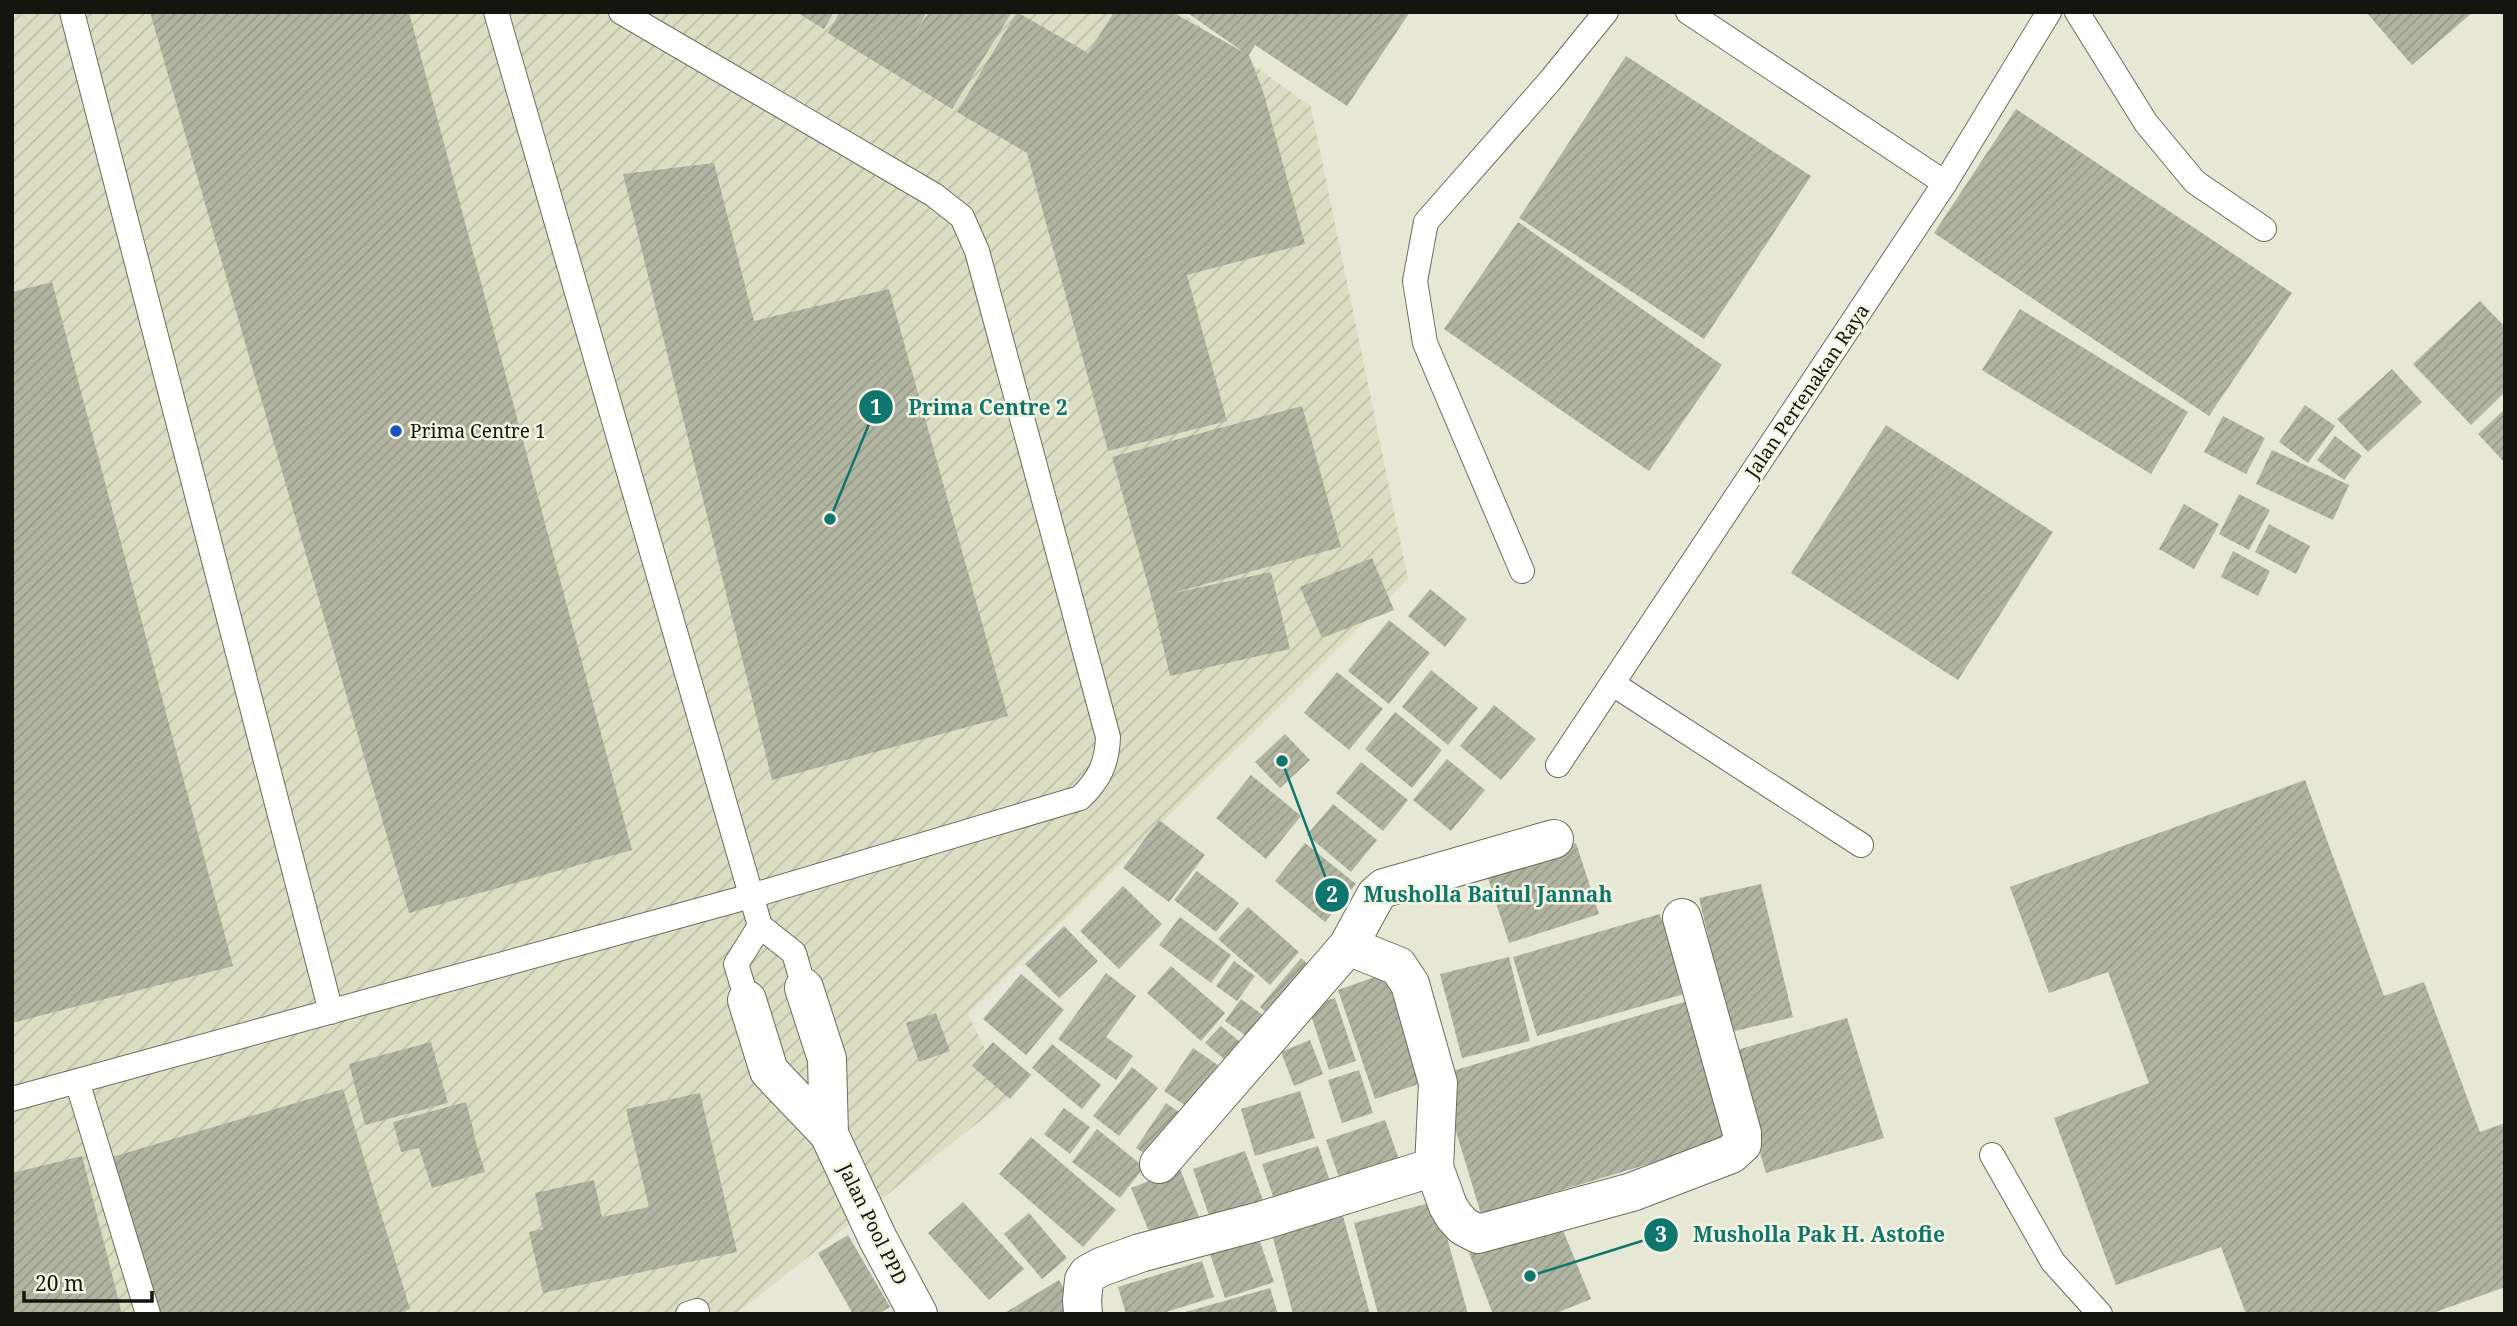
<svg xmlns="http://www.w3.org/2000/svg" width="2517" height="1326" viewBox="0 0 2517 1326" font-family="'Noto Serif',serif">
<defs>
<pattern id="industrial-furrows" width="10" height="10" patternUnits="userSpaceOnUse" patternTransform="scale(1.75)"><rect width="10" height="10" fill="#dcdec4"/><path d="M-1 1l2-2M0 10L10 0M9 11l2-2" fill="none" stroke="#bcbea7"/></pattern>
<pattern id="building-hatch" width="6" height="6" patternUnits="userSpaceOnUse" patternTransform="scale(1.75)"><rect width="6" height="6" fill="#b2b4a2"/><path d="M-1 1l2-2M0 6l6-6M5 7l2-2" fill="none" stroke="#989a8a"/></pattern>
</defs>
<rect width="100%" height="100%" fill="#e6e8d5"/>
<path fill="url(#industrial-furrows)" d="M12 12H1181L1311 107 1408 579 968 1014 1009 1098 736 1314H12Z"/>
<path fill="url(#building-hatch)" d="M150 12H409L632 850 409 913Z
M796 12H834L824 29Z
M840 12H927L913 37 929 12H1012L952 109 828 33Z
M1017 12 1088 53 1114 12H1172L1245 53 1186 12H1410L1347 106 1255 45 1249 55 1263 91 1305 244 1187 275 1227 421 1108 451 1027 153 957 112Z
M2366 12H2473L2412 65Z
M1626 56 1811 176 1704 339 1519 218Z
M2016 109 2292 293 2209 416 1934 233Z
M714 163 754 321 889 289 1008 716 772 780 623 174Z
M1518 222 1722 365 1649 471 1444 329Z
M52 282 233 966 12 1023V292Z
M2480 301 2505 327V392L2471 425 2413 364Z
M2020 309 2188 412 2151 474 1982 370Z
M2392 369 2422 402 2368 452 2337 419Z
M2305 405 2335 426 2308 463 2279 442Z
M1302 406 1341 547 1169 594 1271 572 1290 649 1170 676 1152 599 1112 457Z
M2505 409V463L2478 434Z
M2223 416 2265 438 2246 474 2204 452Z
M1886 425 2053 532 1958 680 1791 573Z
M2335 436 2362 456 2344 480 2317 460Z
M2272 450 2349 485 2333 520 2256 484Z
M2239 494 2270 510 2249 550 2219 534Z
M2184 504 2219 524 2194 569 2159 549Z
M2269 524 2310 546 2296 574 2255 552Z
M2233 551 2270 571 2258 596 2221 577Z
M1372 558 1394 610 1322 638 1300 587Z
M1430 589 1467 619 1445 647 1408 616Z
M1389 620 1430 653 1389 704 1348 671Z
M1431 670 1478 708 1448 745 1402 707Z
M1337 672 1383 709 1349 750 1304 713Z
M1494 705 1536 739 1501 780 1460 746Z
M1395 712 1442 750 1412 788 1365 749Z
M1285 734 1310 760 1280 788 1255 762Z
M1447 759 1485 790 1451 831 1413 800Z
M1361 762 1408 800 1383 831 1336 793Z
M1251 775 1301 816 1266 859 1216 818Z
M2305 780 2384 996 2424 982 2480 1132 2505 1123V1287L2430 1314H2246L2221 1247 2116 1285 2054 1118 2149 1083 2108 972 2049 993 2010 887Z
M1333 804 1377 840 1351 872 1307 835Z
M1159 820 1205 855 1169 902 1123 868Z
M1305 843 1356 884 1325 922 1275 881Z
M1576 843 1599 914 1509 943 1486 872Z
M1197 871 1239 903 1216 932 1174 900Z
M1761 884 1793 1017 1731 1032 1699 898Z
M1123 886 1162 924 1119 969 1080 931Z
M1248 907 1299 952 1270 985 1218 939Z
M1660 914 1684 994 1537 1036 1513 957Z
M1180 917 1231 955 1211 983 1159 945Z
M1064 926 1098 961 1059 998 1025 964Z
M1509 957 1530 1041 1462 1058 1440 974Z
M1301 958 1318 973 1276 1021 1260 1007Z
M1234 961 1255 976 1237 1001 1216 986Z
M1171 966 1225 1013 1201 1041 1147 993Z
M1389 972 1427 1081 1375 1099 1338 990Z
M1106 973 1136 996 1106 1037 1133 1056 1116 1080 1058 1039Z
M1021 974 1064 1010 1026 1055 983 1019Z
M1335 998 1356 1061 1329 1070 1308 1006Z
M1241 999 1275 1024 1259 1045 1225 1021Z
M1694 999 1736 1138 1481 1214 1439 1075Z
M936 1013 950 1051 919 1062 906 1023Z
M1847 1018 1884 1138 1766 1173 1730 1052Z
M1221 1026 1251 1051 1235 1068 1205 1043Z
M1310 1040 1323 1074 1294 1086 1281 1052Z
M431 1042 448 1103 365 1125 349 1064Z
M993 1042 1031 1075 1010 1099 972 1066Z
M1052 1044 1101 1085 1082 1109 1032 1068Z
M1193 1048 1225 1070 1195 1112 1164 1091Z
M1132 1067 1158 1088 1119 1136 1093 1116Z
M1359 1070 1373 1113 1342 1123 1328 1080Z
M343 1089 410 1309 394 1314H160L112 1157Z
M1300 1091 1315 1138 1255 1156 1241 1109Z
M700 1093 737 1252 543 1293 529 1232 543 1229 535 1193 594 1180 602 1217 649 1207 626 1109Z
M466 1102 474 1132 473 1133 485 1172 432 1188 419 1148 401 1152 393 1122Z
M1166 1103 1188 1118 1158 1162 1136 1148Z
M1064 1108 1090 1127 1070 1154 1044 1134Z
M1385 1120 1400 1162 1341 1183 1326 1140Z
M1097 1129 1144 1167 1120 1198 1072 1162Z
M1031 1137 1116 1210 1083 1247 999 1174Z
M1318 1146 1332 1187 1276 1205 1262 1164Z
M1245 1151 1265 1206 1212 1224 1193 1169Z
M82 1156 122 1314H12V1173Z
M1180 1169 1201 1222 1153 1241 1131 1188Z
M1437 1201 1468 1314H1378L1354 1223Z
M963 1202 1024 1269 989 1300 928 1233Z
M1029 1213 1067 1258 1042 1279 1004 1234Z
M1343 1216 1370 1314H1293L1272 1234Z
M1558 1218 1591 1299 1554 1314H1493L1469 1253Z
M848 1235 890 1307 878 1314H853L818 1253Z
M1258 1236 1274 1282 1225 1298 1209 1251Z
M1202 1261 1214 1297 1160 1314H1126L1118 1287Z
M1059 1280 1078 1312 1075 1314H1003Z
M1270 1288 1278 1314H1182V1313Z"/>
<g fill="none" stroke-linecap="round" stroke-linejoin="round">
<g stroke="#6c6d5d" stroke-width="26">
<path id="lane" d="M72 12 331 1012
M496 12 760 926 794 953 804 988
M1688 12 1945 183
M2077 12 2146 123 2195 182 2264 229
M1522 571 1425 343 1415 281 1426 222 1549 82 1606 12
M1613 684 1861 845
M1558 765 1945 183 2049 12
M747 1000 736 964 760 926
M77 1081 148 1314
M12 1099 751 896 1080 798C1099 780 1107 764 1108 737L977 251 962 217 934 195 621 12
M1992 1155 2053 1262 2100 1314
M688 1314 697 1311"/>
</g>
<g stroke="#6c6d5d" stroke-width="40">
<path id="street" d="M1348 946 1398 966 1410 984 1438 1083 1434 1167 1448 1206 1454 1216 1463 1226 1478 1234 1632 1192 1731 1154 1742 1144V1133L1682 918
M804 988 827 1059 829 1134
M747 1000 769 1071 829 1134 878 1239 918 1314
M1159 1164 1348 946 1376 895 1384 888 1554 839
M1083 1314 1082 1300 1084 1280 1088 1274 1101 1267 1140 1253 1264 1220 1434 1167"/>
</g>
<use href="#lane" stroke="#fff" stroke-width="24"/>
<use href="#street" stroke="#fff" stroke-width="38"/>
</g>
<circle fill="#1752be" stroke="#f4f6e2" stroke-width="2.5" cx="396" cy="431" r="7"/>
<g text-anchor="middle" stroke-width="5" stroke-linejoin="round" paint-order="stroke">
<g font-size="19" fill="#14150e" stroke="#f4f6e2">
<text transform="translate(1807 391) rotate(-56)" y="7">Jalan Pertenakan Raya</text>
<text transform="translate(873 1224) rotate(64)" y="7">Jalan Pool PPD</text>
</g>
<g font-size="19" fill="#14150e" stroke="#f4f6e2" text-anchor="start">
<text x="410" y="438">Prima Centre 1</text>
</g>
</g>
<path fill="none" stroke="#0f766e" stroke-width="2.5" d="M830 519L876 407M1282 761L1332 895M1530 1276L1661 1235"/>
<g fill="#0f766e" stroke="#f4f6e2" stroke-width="2.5">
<circle cx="830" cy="519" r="7"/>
<circle cx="1282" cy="761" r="7"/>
<circle cx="1530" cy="1276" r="7"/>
<circle cx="876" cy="407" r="18"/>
<circle cx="1332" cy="895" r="18"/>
<circle cx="1661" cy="1235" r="18"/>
</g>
<g font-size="21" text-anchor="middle" font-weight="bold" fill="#fff">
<text x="876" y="415">1</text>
<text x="1332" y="902">2</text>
<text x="1661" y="1242">3</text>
</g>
<g font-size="21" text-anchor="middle" font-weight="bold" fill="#0f766e" stroke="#f4f6e2" stroke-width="5" stroke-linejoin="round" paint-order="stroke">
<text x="988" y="415">Prima Centre 2</text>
<text x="1488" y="902">Musholla Baitul Jannah</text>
<text x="1819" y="1242">Musholla Pak H. Astofie</text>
</g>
<rect width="2517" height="1326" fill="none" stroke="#14150e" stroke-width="28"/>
<path d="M24 1291v10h128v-10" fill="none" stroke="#14150e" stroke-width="3.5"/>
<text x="35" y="1291" font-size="21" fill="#14150e" stroke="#f4f6e2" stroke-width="5" paint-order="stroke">20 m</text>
</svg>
